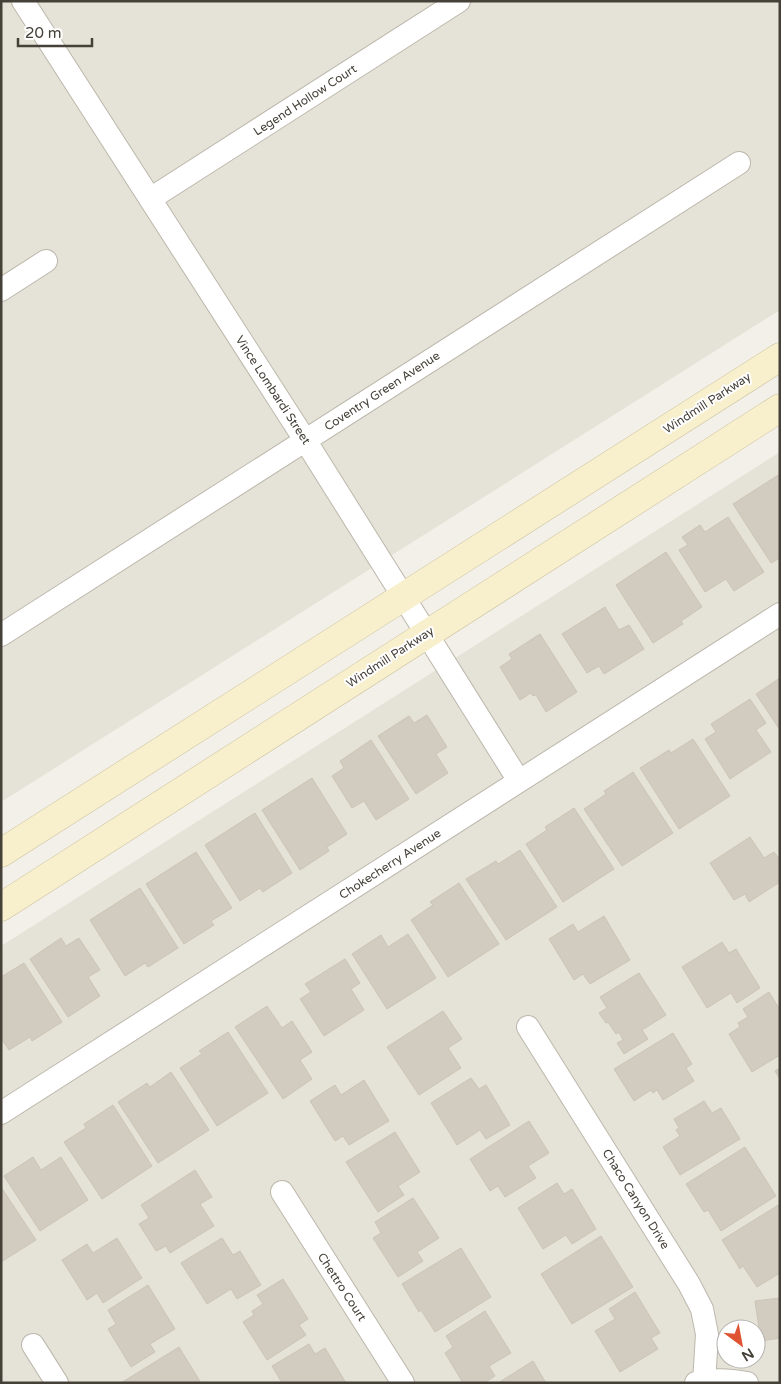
<svg xmlns="http://www.w3.org/2000/svg" width="781" height="1384" viewBox="0 0 781 1384" font-family="'Varela Round',sans-serif">
<rect width="100%" height="100%" fill="#f2f0e9"/>
<path fill="#e5e2d7" fill-rule="evenodd" d="M1 1H780V310L1 802Z
M780 452V1383H1V946ZM726 1329H756V1359H726Z"/>
<path fill="#d2ccc0" stroke="#ccc4b4" d="M780 474V558L771 563 733 504Z
M728 517 764 572 734 591 726 579 705 592 679 550 688 545 682 537 700 525 705 532Z
M666 552 702 607 681 621 683 624 653 643 616 585Z
M605 607 619 630 629 625 644 649 604 674 599 666 587 673 562 634Z
M540 634 577 692 546 712 536 695 533 696 531 693 520 700 500 667 512 659 509 654Z
M780 678V730L756 694Z
M750 699 766 723 756 730 771 752 730 779 705 739 716 732 711 724Z
M427 715 447 747 436 754 448 773 416 794 378 736 409 716 414 723Z
M693 739 730 796 679 829 640 768 669 750 671 753Z
M371 740 409 799 376 820 364 801 352 808 332 776 344 768 340 761Z
M633 772 673 833 622 866 584 809 606 794 604 791Z
M312 778 347 834 327 847 329 851 300 870 262 810Z
M574 808 614 869 563 902 526 844 547 830 545 827Z
M255 813 292 873 263 892 260 888 240 901 205 845Z
M750 837 764 858 774 852 780 860V882L749 902 745 894 734 900 710 863Z
M520 850 557 907 506 940 466 879 496 861 498 864Z
M196 852 232 908 211 921 214 925 184 944 146 884Z
M459 883 499 944 448 977 411 920 433 905 430 902Z
M140 888 178 948 148 967 145 963 125 976 90 920Z
M604 916 630 960 590 984 583 974 574 980 549 939 573 924 578 932Z
M408 934 436 978 387 1009 352 954 381 935 388 947Z
M61 938 66 946 79 938 100 970 88 977 100 996 68 1017 30 959Z
M722 942 729 953 736 949 760 988 737 1003 731 993 707 1008 682 967Z
M345 959 360 983 351 989 364 1010 324 1036 300 999 311 992 305 984Z
M24 963 62 1022 32 1041 30 1037 9 1050 1 1038V977Z
M639 973 666 1015 642 1030 648 1039 624 1054 617 1043 623 1040 619 1032 616 1034 608 1022 606 1023 599 1013 607 1008 600 997Z
M769 992 780 1010V1055L752 1072 729 1034 740 1027 738 1023 748 1017 743 1009Z
M267 1006 282 1028 292 1021 312 1052 300 1060 312 1079 283 1099 235 1027Z
M443 1011 462 1039 448 1048 461 1068 419 1095 387 1047Z
M228 1032 268 1093 217 1126 180 1068 202 1054 199 1051Z
M673 1033 692 1064 686 1068 694 1081 663 1100 657 1090 653 1093 651 1090 634 1101 614 1069Z
M780 1068V1079L775 1071Z
M171 1072 209 1130 158 1163 118 1102 147 1083 150 1087Z
M471 1078 479 1089 486 1085 510 1125 486 1139 480 1130 457 1145 431 1103Z
M364 1080 389 1121 349 1145 343 1136 335 1141 310 1101 335 1085 341 1095Z
M704 1101 712 1113 721 1108 740 1139 680 1175 663 1147 680 1136 676 1130 679 1128 674 1119Z
M113 1105 152 1166 102 1199 64 1142 86 1128 84 1124Z
M529 1121 549 1153 528 1166 536 1178 505 1197 498 1186 490 1191 470 1159Z
M395 1132 420 1172 398 1186 404 1195 378 1212 346 1162Z
M745 1147 776 1196 721 1231 708 1210 704 1212 686 1184Z
M33 1157 41 1170 61 1157 88 1200 40 1231 4 1176Z
M195 1170 212 1197 200 1204 214 1226 170 1253 166 1246 156 1251 139 1224 149 1218 141 1205Z
M557 1183 564 1194 572 1189 596 1229 572 1244 566 1235 543 1249 518 1208Z
M1 1187 36 1240 1 1262Z
M413 1198 439 1238 417 1252 423 1261 398 1277 373 1238 381 1233 375 1222Z
M780 1204V1273L757 1287 743 1266 740 1269 722 1240Z
M601 1236 633 1287 572 1324 541 1274Z
M117 1238 142 1278 103 1303 97 1293 87 1300 62 1260 87 1244 93 1253Z
M222 1238 233 1255 240 1251 261 1285 237 1299 231 1289 207 1304 181 1263Z
M461 1248 491 1297 435 1332 421 1310 419 1312 402 1284Z
M283 1279 308 1319 299 1325 306 1335 267 1360 243 1322 254 1315 252 1311 263 1304 257 1295Z
M148 1285 175 1329 150 1344 155 1352 131 1367 108 1329 116 1324 108 1310Z
M635 1292 660 1333 651 1338 658 1349 620 1372 595 1331 615 1319 609 1309Z
M780 1298V1338L761 1341 755 1301Z
M485 1311 511 1353 489 1366 495 1376 484 1383H463L445 1353 453 1347 446 1336Z
M309 1344 315 1354 325 1348 346 1383H282L272 1366Z
M179 1347 201 1383H121Z
M533 1361 546 1383H498Z"/>
<g fill="none" stroke-linecap="round" stroke-linejoin="round">
<g stroke="#bdb7ac" stroke-width="24">
<path id="minor" d="M23 1 305 440 519 781
M150 199 459 1
M1 290 46 261
M1 635 739 163
M528 1027 689 1284 702 1309 707 1334 704 1383
M1 1113 780 614
M282 1192 403 1383
M33 1345 57 1383
M696 1383C712 1379 731 1380 747 1383"/>
</g>
<g stroke="#ccc29e" stroke-width="29">
<path id="secondary" d="M1 853 780 357
M1 907 780 408"/>
</g>
<use href="#minor" stroke="#fff" stroke-width="22"/>
<use href="#secondary" stroke="#f8efcd" stroke-width="28"/>
</g>
<g text-anchor="middle" stroke-width="4" stroke-linejoin="round" paint-order="stroke">
<g font-size="12" fill="#454038" stroke="#fff">
<text transform="translate(305 100) rotate(-33)" y="4">Legend Hollow Court</text>
<text transform="translate(273 390) rotate(57)" y="4">Vince Lombardi Street</text>
<text transform="translate(382 391) rotate(-33)" y="4">Coventry Green Avenue</text>
<text transform="translate(707 403) rotate(-33)" y="4">Windmill Parkway</text>
<text transform="translate(390 657) rotate(-33)" y="4">Windmill Parkway</text>
<text transform="translate(390 864) rotate(-33)" y="4">Chokecherry Avenue</text>
<text transform="translate(636 1199) rotate(58)" y="4">Chaco Canyon Drive</text>
<text transform="translate(342 1287) rotate(57)" y="4">Chettro Court</text>
</g>
</g>
<rect width="781" height="1384" fill="none" stroke="#454038" stroke-width="5"/>
<g transform="translate(741 1344) rotate(148)"><circle r="24" fill="#ffffff" stroke="#b5b3af"/>
<path d="M0-4L9 19L0 12L-9 19Z" fill="#e05332"/>
<text y="-8" font-size="14" font-weight="bold" text-anchor="middle" fill="#454038">N</text>
</g>
<path d="M18 38v8h74v-8" fill="none" stroke="#454038" stroke-width="2.5"/>
<text x="25" y="38" font-size="15" fill="#454038" stroke="#ffffff" stroke-width="4" paint-order="stroke">20 m</text>
</svg>
